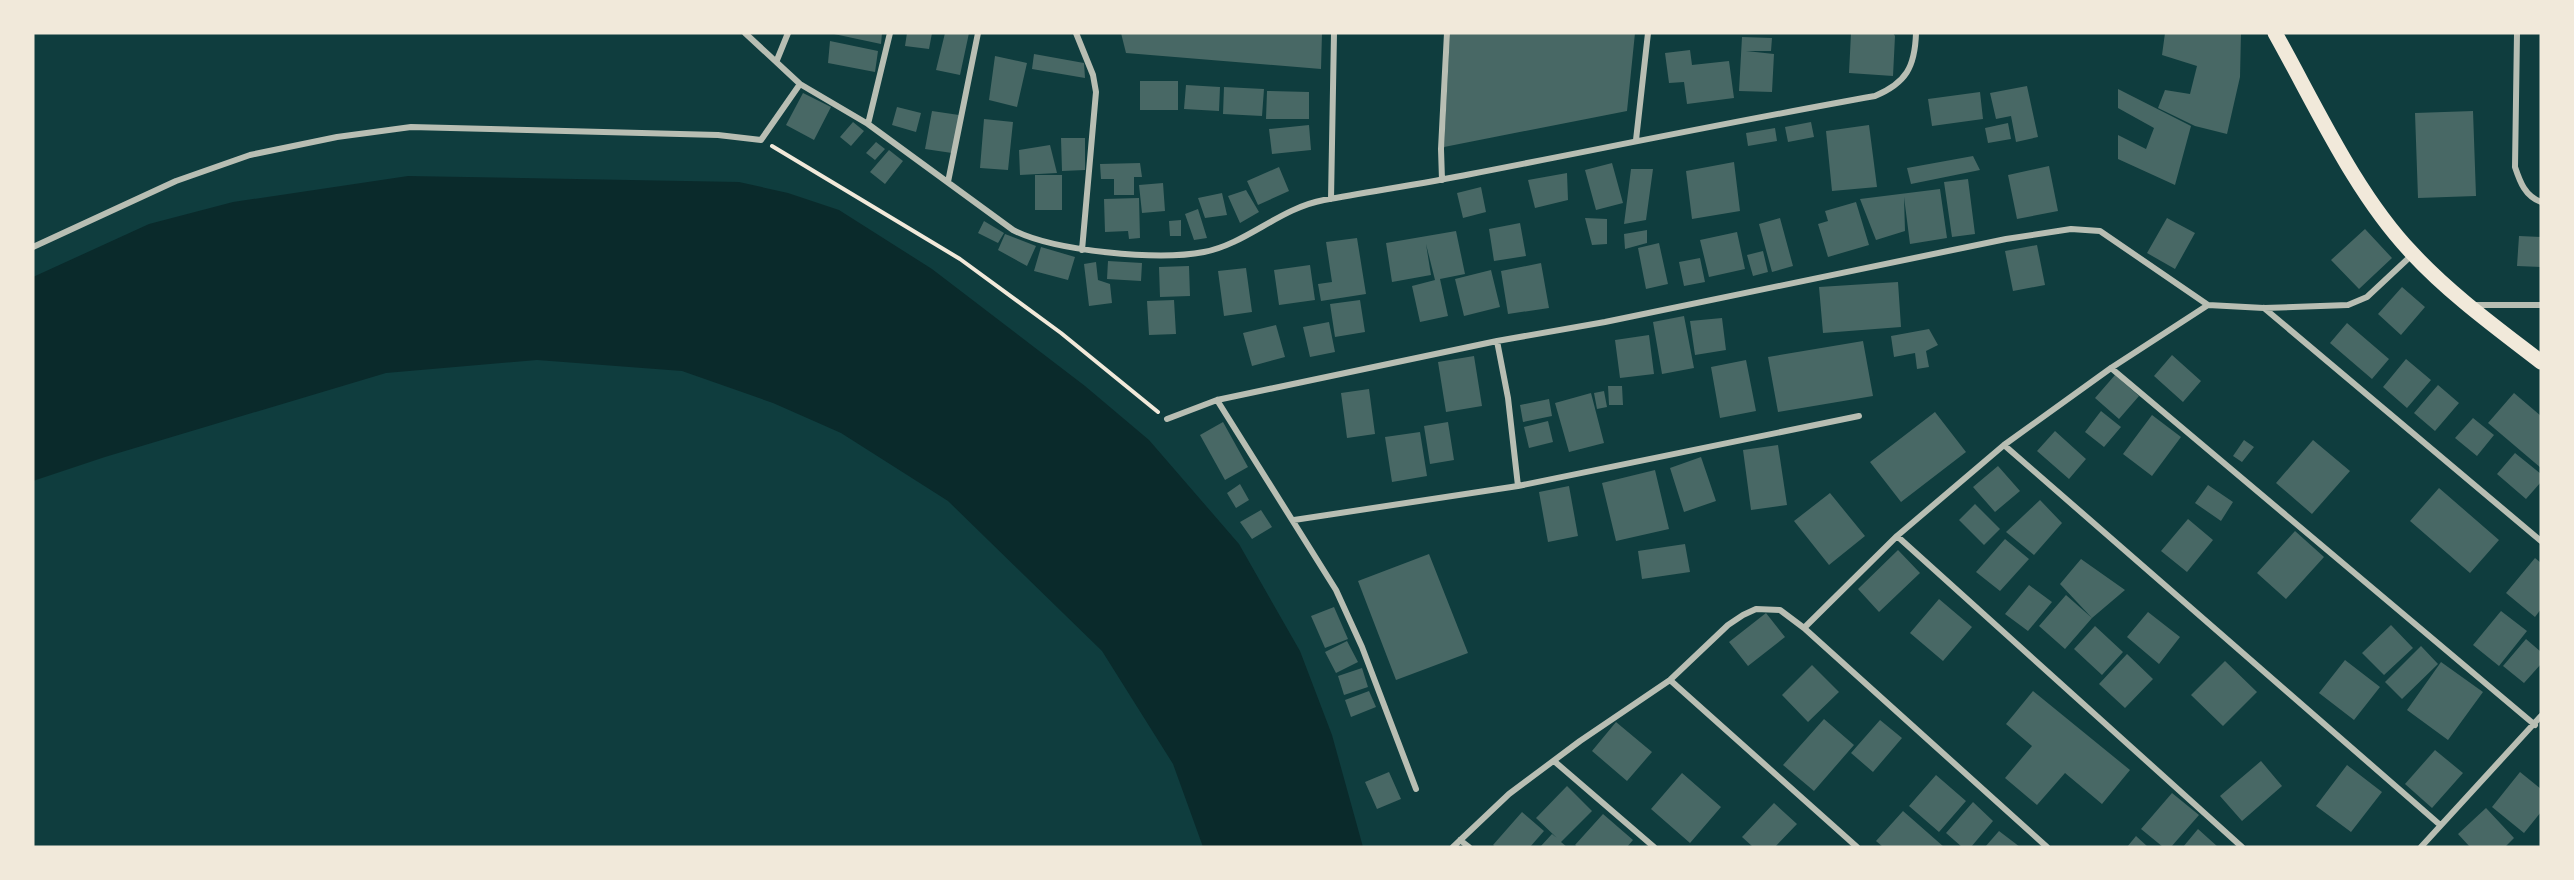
<svg xmlns="http://www.w3.org/2000/svg" width="2574" height="880" viewBox="0 0 2574 880" font-family="Signika,sans-serif">
<rect width="100%" height="100%" fill="#0f3d3e"/>
<path fill="#0a2a2b" d="M408 176 739 182 788 193 839 210 932 269 1085 386 1149 440 1239 544 1300 651 1332 735 1363 847H1203L1173 764 1102 651 948 501 841 433 773 403 682 371 537 360 386 373 105 457 33 481V277L149 224 233 202Z"/>
<path fill="#486865" d="M834 33H882L881 44 834 34Z
M907 33H932L929 49 905 46Z
M945 33H969L960 75 936 70Z
M1121 33H1322L1321 69 1126 53Z
M1450 33H1635L1627 111 1444 147Z
M1851 33H1893L1895 36 1893 76 1849 73Z
M2165 33H2241L2240 77 2227 134 2195 126 2158 108 2165 90 2190 94 2197 66 2162 55Z
M1742 37 1772 38 1771 51H1746L1774 54 1772 92 1739 91Z
M830 41 878 51 875 72 828 63Z
M1690 50 1692 65 1729 61 1734 98 1687 104 1684 82 1669 83 1665 53Z
M1034 54 1084 63 1085 78 1032 69Z
M995 56 1027 63 1017 107 989 100Z
M1140 81H1178V110H1140Z
M1186 85 1220 87 1219 111 1184 109Z
M2027 86 2038 137 2016 142 2011 116 1996 119 1990 93Z
M1224 87 1264 89 1262 116 1223 114Z
M2118 89 2191 126 2175 185 2118 159V135L2146 149 2154 128 2118 108Z
M1267 91 1309 92V119H1266Z
M1980 92 1983 119 1932 126 1928 99Z
M803 93 831 107 814 140 786 125Z
M897 107 921 113 916 132 892 125Z
M932 111 959 115 952 153 925 149Z
M2473 111 2476 196 2418 198 2415 113Z
M984 119 1013 122 1008 170 980 168Z
M853 122 864 131 851 146 840 137Z
M1811 122 1814 137 1788 142 1785 127Z
M2008 123 2011 139 1988 143 1985 128Z
M1309 125 1311 150 1272 154 1269 129Z
M1869 125 1877 187 1832 191 1826 131Z
M1775 128 1777 141 1748 146 1746 133Z
M1061 138H1085V170L1062 171Z
M876 142 885 149 875 160 866 153Z
M1050 145 1057 173 1020 175 1019 150Z
M889 150 903 161 885 184 870 172Z
M1973 156 1980 170 1911 184 1907 168Z
M1734 162 1740 211 1692 219 1686 171Z
M1140 163 1142 177H1134V195H1114V179H1101L1100 164Z
M1612 163 1623 203 1596 210 1585 170Z
M2049 166 2058 211 2017 219 2008 175Z
M1279 167 1289 191 1258 205 1247 181Z
M1631 169H1653L1646 220 1624 224Z
M1567 173 1568 200 1535 208 1528 180Z
M1035 175H1062V210H1035Z
M1968 179 1975 234 1952 237 1944 182Z
M1163 183 1165 211 1142 213 1139 185Z
M1481 187 1486 212 1463 218 1457 193Z
M1940 189 1947 238 1910 244 1904 197 1905 231 1876 240 1860 199Z
M1246 190 1259 212 1240 223 1228 196Z
M1222 193 1227 215 1205 218 1198 198Z
M1139 198 1140 238 1129 239 1128 231 1105 232 1104 199Z
M1856 202 1869 245 1828 257 1818 224 1828 221 1825 211Z
M1198 209 1207 238 1194 240 1185 214Z
M1585 218 1607 219V244L1592 245Z
M1780 218 1793 266 1772 272 1759 224Z
M2167 218 2195 233 2175 269 2147 253Z
M1181 220V236H1170L1169 221Z
M984 221 1004 233 998 243 978 233Z
M1520 223 1526 256 1494 261 1489 229Z
M2365 229 2392 258 2359 289 2331 260Z
M1647 230V243L1625 249 1624 234Z
M1456 231 1465 274 1440 279 1448 316 1420 322 1412 286 1435 280 1426 244 1431 275 1392 282 1386 243Z
M1737 232 1745 269 1709 277 1700 240Z
M1005 234 1036 246 1027 266 998 250Z
M2519 236 2541 237V267L2517 266Z
M1357 238 1366 294 1321 301 1318 284 1332 282 1326 242Z
M1659 243 1668 284 1646 289 1638 248Z
M2037 245 2045 285 2013 291 2005 251Z
M1041 247 1075 257 1068 280 1034 271Z
M1763 251 1768 272 1753 276 1747 255Z
M1700 258 1705 282 1684 286 1679 262Z
M1108 261 1142 263 1141 281 1107 279Z
M1096 262 1098 280 1110 284 1112 303 1089 306 1084 264Z
M1541 263 1549 308 1508 314 1501 271Z
M1310 265 1315 300 1279 305 1274 270Z
M1189 266 1190 296 1160 297 1159 267Z
M1246 268 1252 312 1224 316 1218 271Z
M1491 270 1500 307 1464 316 1455 279Z
M1898 282 1901 327 1823 333 1819 287Z
M2402 287 2425 307 2401 335 2378 314Z
M1174 300 1176 334 1149 335 1147 301Z
M1360 300 1365 332 1335 337 1330 304Z
M1684 316 1694 368 1662 374 1653 322Z
M1722 318 1726 350 1695 355 1690 321Z
M1329 322 1335 352 1310 357 1303 327Z
M2347 323 2389 359 2372 379 2330 343Z
M1276 325 1285 357 1252 366 1243 333Z
M1929 329 1938 345 1926 351 1929 367 1917 369 1915 353 1894 357 1891 336Z
M1649 335 1654 374 1620 378 1615 340Z
M1863 341 1873 396 1778 412 1768 357Z
M2172 355 2201 381 2183 402 2154 376Z
M1474 356 1482 406 1446 412 1438 362Z
M2406 359 2431 380 2407 408 2383 387Z
M1746 360 1756 411 1720 418 1711 367Z
M2115 375 2139 396 2119 419 2095 398Z
M2438 385 2459 403 2435 431 2414 413Z
M1608 386H1622L1623 405H1609Z
M1369 389 1375 434 1347 438 1341 393Z
M1604 391 1607 407 1597 409 1594 393Z
M1591 393 1604 443 1569 452 1555 403Z
M2514 393 2541 416V468L2488 423Z
M1549 399 1552 416 1523 422 1520 405Z
M2101 411 2121 427 2104 447 2085 432Z
M1935 412 1966 452 1901 502 1870 462Z
M2152 415 2181 437 2152 476 2123 454Z
M2473 418 2494 435 2477 456 2455 438Z
M1548 421 1553 442 1529 448 1524 427Z
M1223 422 1248 467 1225 480 1200 435Z
M1448 422 1454 460 1430 464 1424 426Z
M2055 431 2086 459 2069 479 2037 451Z
M1420 432 1427 476 1392 482 1385 437Z
M2244 440 2254 447 2242 462 2233 456Z
M2313 440 2350 471 2312 514 2276 483Z
M1778 445 1787 505 1751 510 1743 450Z
M2515 453 2541 474V482L2526 499 2497 474Z
M1701 457 1716 501 1684 512 1670 468Z
M1998 466 2020 491 1995 512 1973 487Z
M1655 470 1669 529 1616 541 1602 483Z
M1240 484 1249 500 1236 508 1227 493Z
M2208 485 2233 502 2221 521 2195 503Z
M1569 486 1578 536 1548 542 1539 492Z
M2439 488 2499 540 2470 573 2410 521Z
M1830 493 1865 536 1829 565 1794 521Z
M2040 500 2062 523 2034 555 2006 532Z
M1975 504 2000 529 1984 545 1959 520Z
M1261 510 1272 527 1252 539 1240 522Z
M2188 519 2213 540 2187 572 2161 551Z
M2295 531 2324 557 2286 599 2257 573Z
M2005 539 2029 559 2000 591 1976 572Z
M1685 544 1690 572 1642 579 1638 551Z
M1898 550 1920 573 1879 612 1858 589Z
M1429 554 1468 653 1396 680 1358 581Z
M2535 558 2541 563V609L2535 617 2506 593Z
M2081 559 2125 590 2092 618 2065 649 2039 626 2066 595 2092 618 2060 584Z
M2029 585 2052 602 2028 631 2005 614Z
M1939 599 1972 627 1943 661 1910 633Z
M1334 607 1348 639 1325 648 1311 616Z
M2501 611 2527 631 2499 666 2473 645Z
M2148 612 2180 637 2159 664 2127 637Z
M1766 613 1785 637 1748 666 1729 642Z
M2391 625 2413 648 2384 675 2362 653Z
M2095 626 2123 652 2102 675 2074 649Z
M2526 639 2541 652V664L2524 683 2503 666Z
M1347 641 1358 662 1336 673 1325 652Z
M2421 646 2438 664 2402 699 2385 682Z
M2127 654 2153 679 2125 708 2099 684Z
M2345 660 2380 687 2354 720 2319 693Z
M2225 661 2257 692 2223 726 2191 695Z
M2441 662 2483 692 2448 740 2407 710Z
M1812 665 1839 692 1808 722 1782 695Z
M1362 668 1368 687 1344 695 1338 676Z
M1369 691 1376 707 1351 717 1345 700Z
M2033 691 2130 770 2102 804 2065 773 2037 805 2005 778 2032 746 2006 724Z
M1824 719 1854 745 1814 791 1783 765Z
M1880 720 1902 738 1873 772 1851 753Z
M1616 722 1652 752 1627 781 1592 751Z
M2435 750 2463 773 2432 808 2405 784Z
M2261 761 2282 786 2242 821 2220 796Z
M2347 765 2382 792 2351 832 2316 806Z
M1389 772 1401 799 1377 809 1365 782Z
M2520 772 2541 789V812L2524 833 2492 807Z
M1682 773 1721 807 1690 843 1651 809Z
M1936 775 1966 801 1939 832 1909 806Z
M1567 786 1592 811 1561 842 1567 847H1540L1552 834 1557 838 1536 818Z
M2172 793 2199 815 2171 847H2163L2141 829Z
M1973 802 1993 821 1971 847H1962L1946 833Z
M1774 803 1797 824 1775 847H1753L1742 837Z
M2486 808 2514 838 2505 847H2470L2458 834Z
M1903 811 1944 847H1883L1876 841Z
M1522 812 1544 831 1530 847H1496L1493 845Z
M1603 814 1633 840 1627 847H1578L1575 845Z
M2198 829 2218 847H2183Z
M1999 831 2020 847H1985Z
M2136 836 2148 847H2127Z"/>
<g fill="none" stroke-linecap="round" stroke-linejoin="round">
<path stroke="#f1e9da" stroke-width="4" d="M772 146 960 259 1061 333 1158 412"/>
<path stroke="#b8beb3" stroke-width="6" d="M745 33 800 84 868 124 1013 230C1054 251 1158 261 1204 252 1246 244 1280 208 1324 200 1372 191 1422 184 1471 174 1605 148 1740 120 1875 96 1906 83 1915 67 1916 33
M1076 33 1093 75 1096 92 1082 250
M2517 33 2515 167C2520 182 2525 196 2541 202
M777 60 788 33
M868 124 890 33
M1636 140 1648 33
M1442 180 1441 149 1447 33
M948 182 978 33
M1331 199 1334 33
M33 247 176 181 250 155 337 137 411 127 718 135 761 140 800 84
M2473 305H2541
M2264 308 2541 541
M1497 341 1508 398 1518 486
M2111 368 2535 725
M1217 400 1336 590 1362 647 1416 789
M1167 419 1217 400 1497 341 1605 322 2006 239 2071 229 2100 231 2208 305
M2004 445 2439 824
M1294 520 1518 486 1859 416
M1897 536 2242 847
M1804 628 1897 536 2004 445 2111 368 2208 305 2264 308 2348 305 2367 297 2413 254
M1670 680 1857 847
M1554 761 1654 847
M1460 840 1469 847
M1453 847 1509 794 1580 741 1670 680 1728 625 1743 615 1756 609 1780 610 1804 628 2047 847
M2421 847 2541 716"/>
<path stroke="#f1e9da" stroke-width="15" d="M2275 33C2316 106 2355 193 2412 253 2450 294 2497 328 2541 362"/>
</g>
<rect width="2574" height="880" fill="none" stroke="#f1e9da" stroke-width="69"/>
</svg>
